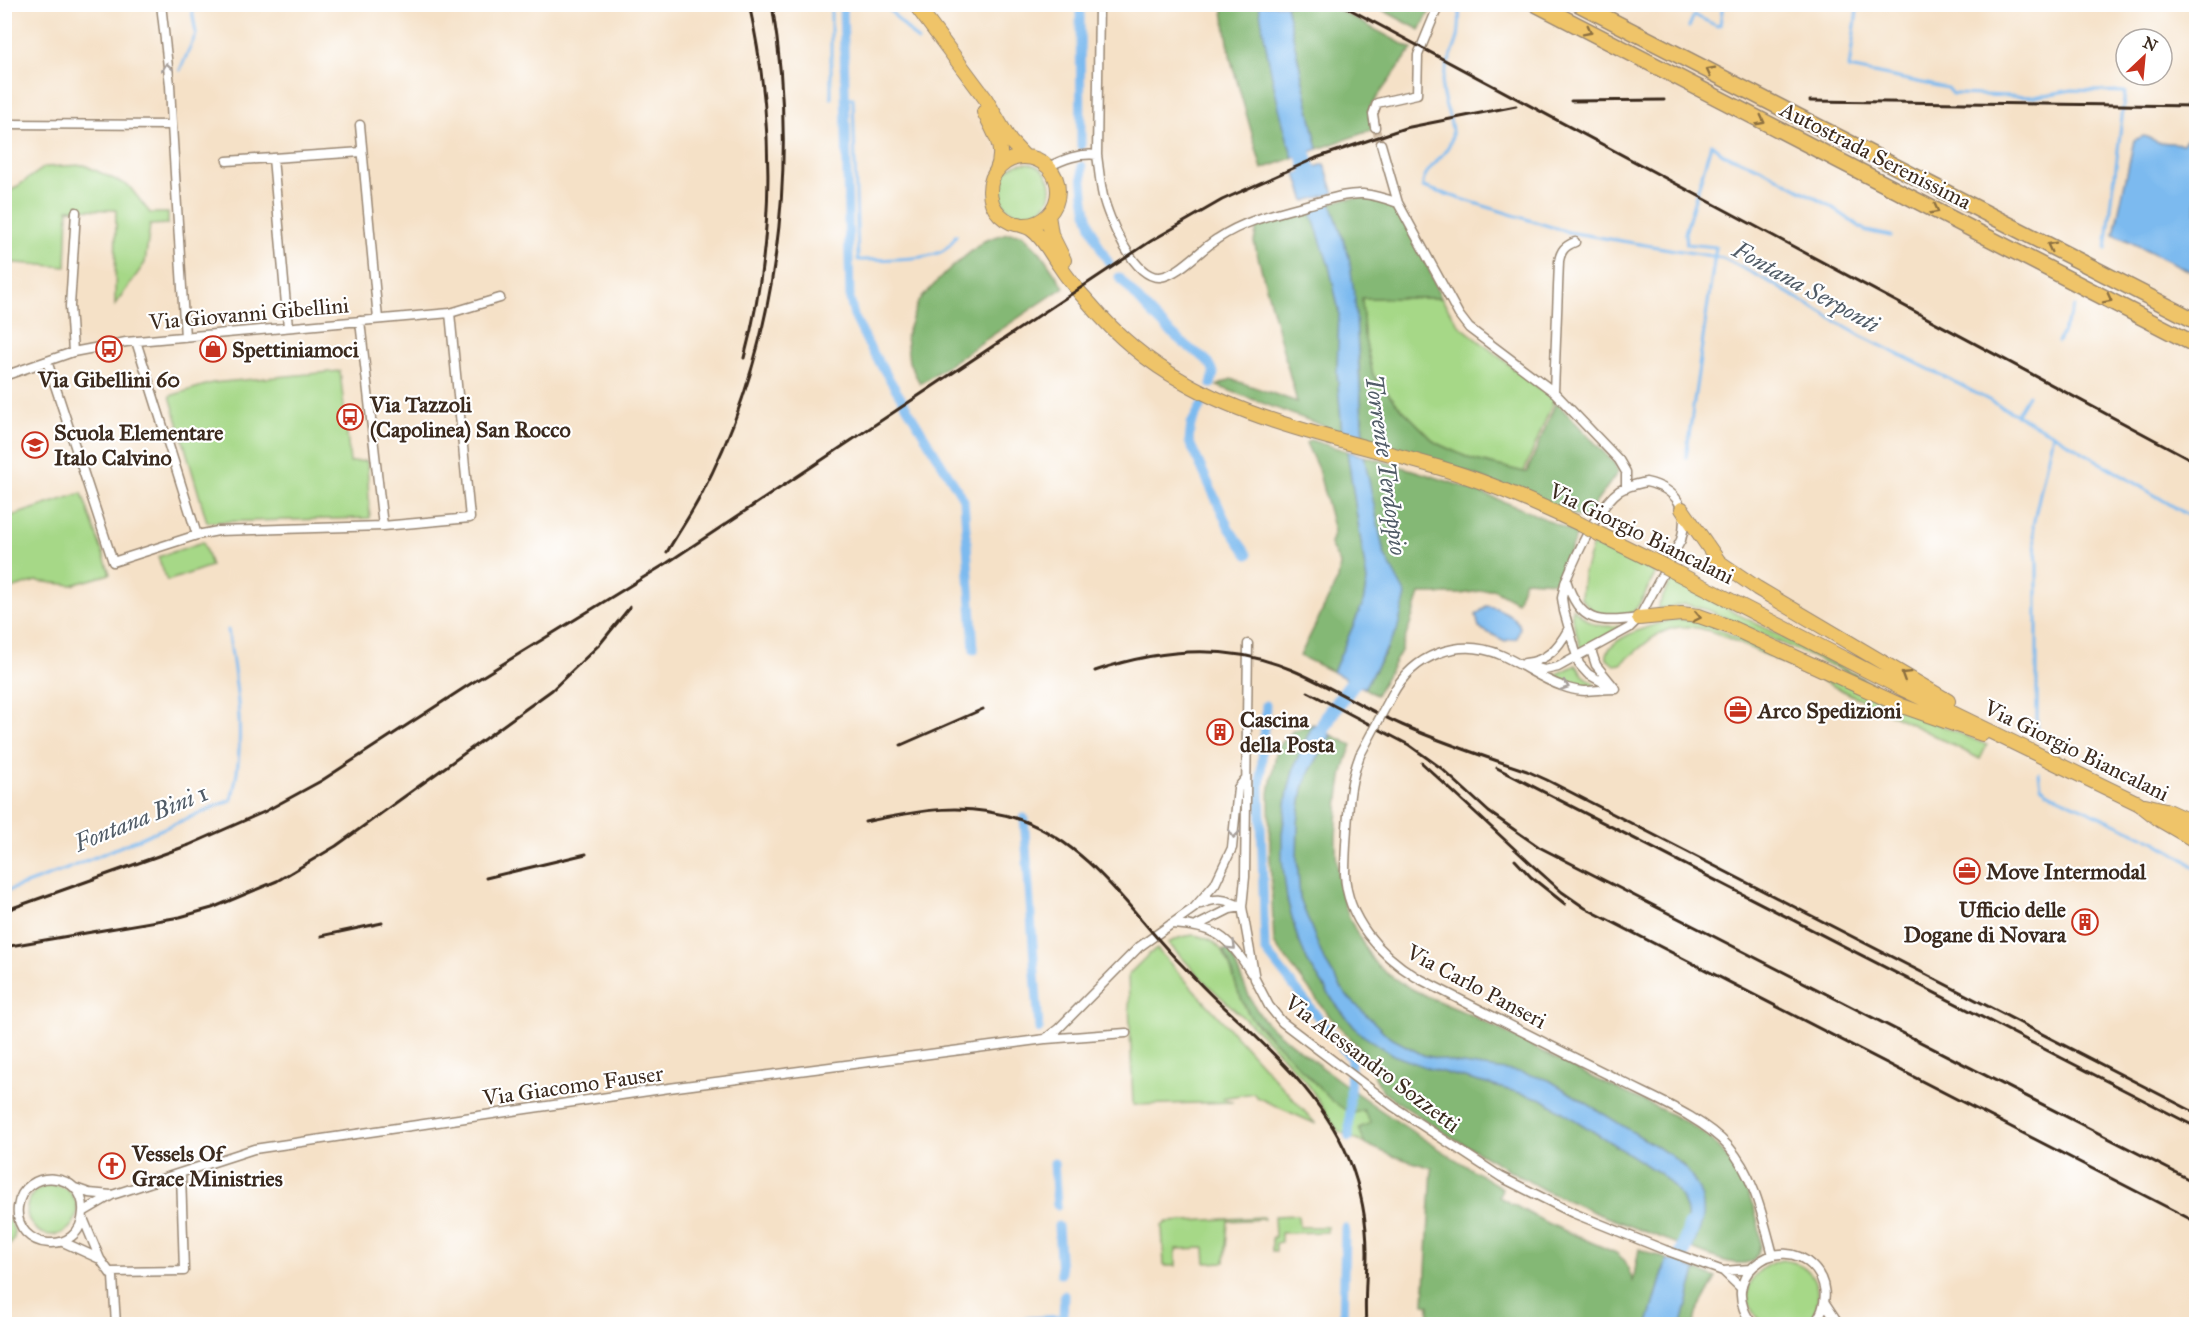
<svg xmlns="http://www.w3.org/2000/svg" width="2201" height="1329" viewBox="0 0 2201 1329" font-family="'IM FELL Great Primer',serif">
<rect width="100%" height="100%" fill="#fff"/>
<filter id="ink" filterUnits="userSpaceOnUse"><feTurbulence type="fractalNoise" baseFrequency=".0167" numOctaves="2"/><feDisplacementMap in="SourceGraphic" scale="12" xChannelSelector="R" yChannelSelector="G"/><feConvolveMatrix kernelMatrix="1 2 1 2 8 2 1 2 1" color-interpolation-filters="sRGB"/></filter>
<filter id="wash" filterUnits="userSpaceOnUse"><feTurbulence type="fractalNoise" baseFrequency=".008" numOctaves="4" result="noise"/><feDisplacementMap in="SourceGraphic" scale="24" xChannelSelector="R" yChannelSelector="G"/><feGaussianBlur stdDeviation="1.35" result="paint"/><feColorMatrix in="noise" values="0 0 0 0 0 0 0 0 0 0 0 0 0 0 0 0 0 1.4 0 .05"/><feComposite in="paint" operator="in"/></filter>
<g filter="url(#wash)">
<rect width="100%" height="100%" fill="#f5e1c7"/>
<path fill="#a6d887" stroke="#708152" stroke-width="1.5" d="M999 189a26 26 0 1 1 52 0a26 26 0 1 1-52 0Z
M84 165 129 186 150 213H168V224L150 225 145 263 115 305 116 210 68 209 66 267 5 262V195L45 167Z
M1361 298H1441L1459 325 1554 400 1524 472 1471 459 1436 443 1397 404 1373 375 1364 335Z
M340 371 350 462 367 461 370 518 207 522 170 396 212 383Z
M82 493 110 574 72 585 36 581 5 591V518Z
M1594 541 1656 573C1649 584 1643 601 1635 610 1625 620 1600 617 1590 608 1587 605 1584 601 1581 598L1583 575Z
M203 542 211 566 167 581 158 557Z
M1671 580 1890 692 1708 610 1685 604 1657 609Z
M1572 608C1592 623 1590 627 1618 626L1619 629 1583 650 1581 649 1572 618Z
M1680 619 1704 623 1987 745 1980 759C1893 714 1806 672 1716 633 1668 616 1655 636 1621 664L1614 665 1607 659C1603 637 1663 621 1680 619Z
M1576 665 1583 675 1594 683 1592 689 1568 685 1551 677Z
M1193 935C1235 940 1230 983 1248 1013 1256 1026 1269 1036 1280 1047 1303 1070 1327 1092 1351 1114L1363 1110 1371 1123 1360 1128 1365 1144 1338 1131 1305 1080 1263 1036 1207 984 1168 943 1181 937Z
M1157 949 1316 1124 1256 1097 1254 1093 1221 1098 1233 1102 1133 1105 1128 975 1148 955Z
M27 1210a25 25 0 1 1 50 0a25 25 0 1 1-50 0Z
M1298 1215 1299 1227H1327V1232L1281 1233V1242L1276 1243V1252H1272V1237H1275L1274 1216Z
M5 1216C16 1227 19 1240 5 1249Z
M1263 1217 1264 1219 1228 1221 1225 1262 1206 1263 1205 1248 1176 1249V1266H1164L1162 1226 1167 1222Z
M1782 1260C1790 1261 1797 1262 1804 1267 1821 1280 1824 1312 1803 1323 1797 1326 1786 1324 1780 1324 1769 1324 1762 1325 1755 1315 1738 1290 1755 1266 1782 1260Z"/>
<path fill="#84b874" stroke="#607149" stroke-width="1.5" d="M1222 5H1259C1268 56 1277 108 1293 158L1262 169 1231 60Z
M1286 5H1329L1412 49 1370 107 1369 117 1372 130 1318 149Z
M1373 5H1433L1420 30Z
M1364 198C1371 200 1381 201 1387 204 1409 216 1431 274 1441 298H1362L1364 335 1373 375 1397 404 1436 443 1471 459 1524 472H1527L1556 402 1614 463 1618 472 1584 519 1441 462 1363 439 1359 359 1349 257 1331 203 1344 199Z
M1310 209 1321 235 1330 268 1339 313 1337 372 1342 433 1217 386 1231 379 1297 402 1254 242 1257 227Z
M1007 233 1022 234 1041 253 1064 287 920 384 909 362 906 336 918 302 946 272 984 241Z
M1310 440 1347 451 1367 581 1363 603 1333 672 1300 656 1338 579 1340 564 1330 544 1334 531 1318 469 1306 443Z
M1364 456C1437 476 1509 500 1577 534L1556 582 1525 580 1517 602 1493 589 1461 594H1420L1401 651 1376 695 1364 688 1387 650 1393 572 1384 554 1378 532Z
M1313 724 1295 764 1288 791 1282 834 1287 899 1297 936 1308 962 1334 1002 1359 1033 1431 1069 1542 1099 1659 1173C1672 1184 1690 1202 1687 1221 1686 1229 1681 1237 1678 1244L1596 1213 1544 1190 1443 1132 1383 1092 1358 1046 1330 1017 1274 943 1270 856 1269 793 1277 748 1293 731Z
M1331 735 1352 745C1339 774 1338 807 1336 838 1335 876 1342 910 1362 942 1366 948 1369 956 1374 962 1397 987 1442 1002 1473 1016 1514 1036 1553 1058 1594 1078 1627 1094 1670 1111 1700 1131 1729 1151 1762 1208 1760 1244 1758 1280 1710 1256 1692 1249L1703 1217 1683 1165 1670 1155 1549 1080 1456 1063 1423 1055 1389 1037 1345 994 1323 958 1300 899 1297 858 1298 822 1303 788 1310 771Z
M1223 950H1230C1238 971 1246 993 1258 1012 1270 1030 1292 1043 1309 1057 1370 1106 1435 1147 1502 1188L1499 1197 1547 1223 1616 1253 1625 1261 1633 1281 1639 1249 1667 1259 1648 1324H1428L1429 1305 1424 1304 1432 1168 1393 1156 1365 1144 1359 1128 1371 1123 1363 1110 1351 1114 1331 1100 1250 1016 1238 992 1229 962Z
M1696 1270 1716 1278 1696 1313 1694 1324H1682Z"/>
<path fill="#7bbaef" stroke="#5b7286" stroke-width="1.5" d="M1259 5H1286L1318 149 1293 158C1277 108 1267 56 1259 5Z
M2144 136 2158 142 2183 144 2187 138H2196V274L2114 234 2134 140Z
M1324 164 1334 193 1305 201 1296 174Z
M1331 203 1349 257 1355 299 1363 439 1342 433 1337 372 1339 311 1329 266 1310 209Z
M1347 451 1364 456 1384 554 1406 595 1397 631 1364 688 1333 672 1363 603 1367 581Z
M1486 606C1498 607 1516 616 1520 627L1517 638 1505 641 1479 628 1476 615Z
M1313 724 1331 735 1310 771 1303 788 1298 822 1297 858 1300 899 1323 958 1345 994 1389 1037 1423 1055 1456 1063 1519 1072 1549 1080 1670 1155C1689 1169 1706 1191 1703 1217 1702 1227 1696 1239 1692 1249L1678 1244C1681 1237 1686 1229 1687 1221 1690 1202 1672 1184 1659 1173L1542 1099 1431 1069 1393 1055 1359 1033 1334 1002 1308 962 1297 936 1287 899 1282 860V834L1288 791 1295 764Z
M1667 1259 1696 1270 1682 1324H1648Z"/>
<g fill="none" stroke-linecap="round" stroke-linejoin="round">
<path stroke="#7bbaef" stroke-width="3" d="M831 4V98
M884 4 918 41
M1460 4C1459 15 1460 27 1458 37 1454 54 1443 68 1442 86 1441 102 1454 119 1452 136 1449 157 1421 168 1423 187L1568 232 1723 258 1768 281 1861 336 1949 379 2053 434 2033 525 2037 562V736
M1858 4 1849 68 1947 88 1952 94H1957L2034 97 2072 90 2125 92 2106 249
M1689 27 1694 15 1717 26 1720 25 1723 4
M180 70 196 34 191 4
M849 98H853L858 260C879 259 928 261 944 250 950 246 953 241 956 235
M2058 342 2074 307
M2016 415 2028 395
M2053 434 2196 520
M1686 457 1716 247 1686 244 1685 233 1711 144 1723 154 1760 168 1830 206 1866 231 1891 236
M2039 773 2041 786 2047 792 2156 842 2186 860 2196 869
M4 892 67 869 231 800C247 746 237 685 228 630"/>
<path stroke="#7bbaef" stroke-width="9" d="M843 4 850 299 854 316 869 346 964 500 974 650
M1080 4 1081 146
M1082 166C1083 204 1088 230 1109 263
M1119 277C1142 304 1164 329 1192 350 1202 356 1211 361 1214 373L1211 384
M1202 404 1191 424 1189 441 1229 528 1248 555
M1266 705 1260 788 1265 950 1351 1059 1349 1137
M1024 818 1039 1029
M1054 1163 1057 1205
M1058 1226 1061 1274
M1027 1324V1321L1063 1319 1064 1295
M1343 1324 1345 1228"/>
<path stroke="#7bbaef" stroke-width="16" d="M1297 132 1315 190
M1313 747 1331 712 1366 666
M1661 1324 1691 1226"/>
</g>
</g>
<g filter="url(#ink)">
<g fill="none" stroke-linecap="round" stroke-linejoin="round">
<path stroke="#d0bca5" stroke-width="8" stroke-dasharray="8 4" stroke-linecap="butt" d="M1375 127 1381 144"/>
<g stroke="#988672" stroke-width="11">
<path id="minor" d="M161 4 170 85 172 125
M1099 4 1097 155C1099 169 1100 183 1103 196 1108 218 1134 279 1160 277 1179 275 1201 249 1217 239 1245 220 1277 213 1310 204 1327 200 1345 193 1363 194 1375 195 1387 199 1398 203L1459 315 1469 328 1554 392 1619 460 1626 472V488
M4 124 172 125 185 337
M360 125 378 319
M1375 127 1373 114 1377 103 1417 94 1418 55 1439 4
M1381 144 1398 203
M273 158 288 327
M227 161 362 152
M1048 167C1064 159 1079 153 1097 155
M360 321 383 526
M136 341 197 535
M73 352 70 306 76 212
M47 361 113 562 197 535 218 531 383 526 470 518 450 313
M4 376 73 352 126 342 450 313 500 298
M1554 392 1559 261C1561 250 1565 246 1575 242
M1646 482C1677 489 1690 509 1681 540L1639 618C1598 623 1580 624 1566 580 1576 556 1599 505 1619 491 1627 486 1637 484 1646 482Z
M1565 583 1562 598 1564 611 1579 664 1588 674 1613 688
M1248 644 1245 877 1242 907 1255 979 1269 1006 1282 1022 1394 1107 1501 1177 1573 1213 1665 1250 1723 1271 1741 1288
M1591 650 1596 665 1614 687
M1525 663C1547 661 1558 648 1568 630
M1530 666 1545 670 1558 667 1629 628 1639 618
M1392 695C1413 655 1458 637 1501 655 1522 664 1541 679 1562 686 1585 695 1593 689 1616 689
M1360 755C1350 781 1349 801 1347 828 1346 843 1345 859 1345 874 1347 919 1380 955 1416 977 1482 1011 1548 1045 1615 1078 1650 1097 1701 1116 1728 1146 1754 1175 1763 1218 1773 1255
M1201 904C1217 897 1226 899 1242 907
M1171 924C1214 926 1229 936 1251 973
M1198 925 1230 909 1242 907
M1046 1039 1126 1033
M75 1188 89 1193 111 1195
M83 1212C86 1171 23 1166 18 1207 13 1250 81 1258 83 1212L112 1195 254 1149 669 1088 1045 1039 1058 1029 1139 947 1194 908 1215 884 1232 848 1238 788 1246 778
M83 1218 100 1259 113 1277 116 1324
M63 1242 100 1259
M1723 1271 1750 1269
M111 1272 184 1271 181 1173
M1825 1303 1839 1324
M1753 1324C1745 1316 1740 1302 1741 1291 1742 1281 1747 1272 1754 1266 1794 1230 1848 1281 1814 1324"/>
</g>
<g stroke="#988672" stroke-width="16">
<path id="primary" d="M915 4 985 98 1010 141 1025 157
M984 112C994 132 1007 149 996 172
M990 191a34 34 0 1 1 68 0a34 34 0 1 1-68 0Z
M1048 215 1051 234 1064 260
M1019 224C1023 226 1028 227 1031 229 1043 237 1051 254 1059 265 1068 279 1079 292 1090 304 1116 335 1148 362 1184 382 1262 427 1363 444 1450 471 1495 485 1537 504 1580 524
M1682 509 1719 562 1757 588 1948 701
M1599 534 1658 563
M1677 573 1905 690 2146 807
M1639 618 1681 614 1699 616 1730 627 1902 706 1982 734
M2172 820 2196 832"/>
</g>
<g stroke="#988672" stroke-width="16">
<path id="trunk" d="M2137 802 2160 820 2196 841
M2145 805 2165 810 2196 824"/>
</g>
<g stroke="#988672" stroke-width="18">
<path id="motorway" d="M1536 4 2196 345
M1579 4 2196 321"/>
</g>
<use href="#minor" stroke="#fff" stroke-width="8"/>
<use href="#primary" stroke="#efc469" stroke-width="14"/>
<use href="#trunk" stroke="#efc469" stroke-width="14"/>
<use href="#motorway" stroke="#efc469" stroke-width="15"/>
<path stroke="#3b2a1e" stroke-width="3" d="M1340 4 2196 462
M1571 101 1664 100
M1810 101 2196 106
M744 358C775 243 775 121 749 4
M667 552C678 533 690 516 700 497 778 350 799 167 772 4
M1095 671C1159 649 1228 643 1292 670 1330 686 1365 709 1402 725 1443 743 1485 757 1527 771L1547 780 2196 1113
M1308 692 1409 745 1441 768 1489 812 1539 847 2196 1183
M901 745 983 709
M1422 763 1532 865 1562 892 1585 908 2196 1222
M1497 768 2196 1127
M865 822C920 810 966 801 1021 820 1090 845 1130 911 1178 961 1193 976 1207 992 1223 1006 1270 1049 1324 1098 1349 1159 1360 1187 1367 1221 1367 1252 1367 1276 1364 1300 1366 1324
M1515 860 1531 877 1565 904
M486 878 586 854
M4 911 189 845 264 812 321 781 467 686 667 563 1151 241 1222 200 1316 158 1405 128 1516 106
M321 936 382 923
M4 947 180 917 212 908 277 881 336 846 552 690 600 644 630 607"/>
<g stroke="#988672" stroke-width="11" stroke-linecap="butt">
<path id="minor-bridge" d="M1360 755 1392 695"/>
</g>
<g stroke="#988672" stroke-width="16" stroke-linecap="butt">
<path id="primary-bridge" d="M1580 524 1599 534
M1658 563 1677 573"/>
</g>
<use href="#minor-bridge" stroke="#fff" stroke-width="8"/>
<use href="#primary-bridge" stroke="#efc469" stroke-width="14"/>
</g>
<defs><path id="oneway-chevron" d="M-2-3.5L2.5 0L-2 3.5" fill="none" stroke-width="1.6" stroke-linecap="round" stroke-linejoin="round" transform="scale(1.5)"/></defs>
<g stroke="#8c6f40">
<use href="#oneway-chevron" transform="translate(1588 31) rotate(27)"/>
<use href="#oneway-chevron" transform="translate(1710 71) rotate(-153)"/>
<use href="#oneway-chevron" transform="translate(1761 121) rotate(27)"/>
<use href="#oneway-chevron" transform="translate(1935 210) rotate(27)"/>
<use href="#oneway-chevron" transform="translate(2051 246) rotate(-153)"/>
<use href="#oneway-chevron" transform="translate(2108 299) rotate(27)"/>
<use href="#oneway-chevron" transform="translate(1697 617) rotate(12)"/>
<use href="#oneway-chevron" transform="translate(1905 675) rotate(-148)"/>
</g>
<g stroke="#a79f9a">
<use href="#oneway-chevron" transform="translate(167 67) rotate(-98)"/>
<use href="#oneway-chevron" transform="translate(1565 686) rotate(19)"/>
<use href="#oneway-chevron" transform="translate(1234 834) rotate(97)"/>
<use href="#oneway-chevron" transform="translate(1232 946) rotate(44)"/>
</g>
</g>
<defs>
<g id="bus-ring" transform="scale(1.35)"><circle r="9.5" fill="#fff" stroke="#c8321e" stroke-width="1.5"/><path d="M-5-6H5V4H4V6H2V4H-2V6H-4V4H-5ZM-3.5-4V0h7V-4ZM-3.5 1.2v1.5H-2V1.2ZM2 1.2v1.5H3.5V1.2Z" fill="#c8321e"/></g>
<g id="shop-ring" transform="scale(1.35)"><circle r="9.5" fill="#fff" stroke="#c8321e" stroke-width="1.5"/><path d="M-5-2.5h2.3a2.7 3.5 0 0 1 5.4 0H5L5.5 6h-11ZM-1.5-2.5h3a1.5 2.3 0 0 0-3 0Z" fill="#c8321e"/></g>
<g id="school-ring" transform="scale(1.35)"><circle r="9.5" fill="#fff" stroke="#c8321e" stroke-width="1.5"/><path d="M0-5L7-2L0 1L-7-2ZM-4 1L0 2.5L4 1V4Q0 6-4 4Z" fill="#c8321e"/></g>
<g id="office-ring" transform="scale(1.35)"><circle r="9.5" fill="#fff" stroke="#c8321e" stroke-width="1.5"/><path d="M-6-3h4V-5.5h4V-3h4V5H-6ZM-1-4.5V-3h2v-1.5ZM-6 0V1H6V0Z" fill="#c8321e"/></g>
<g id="building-ring" transform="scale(1.35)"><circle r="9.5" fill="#fff" stroke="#c8321e" stroke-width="1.5"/><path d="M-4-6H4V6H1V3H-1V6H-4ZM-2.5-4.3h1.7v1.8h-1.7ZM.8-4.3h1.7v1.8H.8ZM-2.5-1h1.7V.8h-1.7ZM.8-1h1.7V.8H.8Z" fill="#c8321e"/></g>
<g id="church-ring" transform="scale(1.35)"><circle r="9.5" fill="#fff" stroke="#c8321e" stroke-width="1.5"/><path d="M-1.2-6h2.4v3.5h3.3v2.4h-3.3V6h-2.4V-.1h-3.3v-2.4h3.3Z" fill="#c8321e"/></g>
</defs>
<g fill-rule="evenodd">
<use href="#bus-ring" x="109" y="349"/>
<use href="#shop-ring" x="213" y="349"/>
<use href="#bus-ring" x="350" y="417"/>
<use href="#school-ring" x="35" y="445"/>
<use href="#office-ring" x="1738" y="710"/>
<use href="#building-ring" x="1220" y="732"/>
<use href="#office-ring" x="1967" y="871"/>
<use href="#building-ring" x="2085" y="922"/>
<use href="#church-ring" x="112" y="1166"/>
</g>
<g text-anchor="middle" stroke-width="4.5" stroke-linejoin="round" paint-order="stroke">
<g font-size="22" fill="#3b2a1e" stroke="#fff">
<text transform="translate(1876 155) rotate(27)" y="8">Autostrada Serenissima</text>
<text transform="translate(249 313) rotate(-5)" y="8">Via Giovanni Gibellini</text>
<text transform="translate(1642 533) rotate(26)" y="8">Via Giorgio Biancalani</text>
<text transform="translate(2077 750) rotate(26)" y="8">Via Giorgio Biancalani</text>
<text transform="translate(1477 986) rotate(28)" y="8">Via Carlo Panseri</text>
<text transform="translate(1373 1063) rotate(37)" y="8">Via Alessandro Sozzetti</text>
<text transform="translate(573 1085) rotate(-8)" y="8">Via Giacomo Fauser</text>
</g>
<g font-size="22" font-weight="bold" fill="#3b2a1e" stroke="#fff" text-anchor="start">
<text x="232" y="357">Spettiniamoci</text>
<text x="109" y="387" text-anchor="middle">Via Gibellini 60</text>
<text x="370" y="412">Via Tazzoli<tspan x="370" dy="25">(Capolinea) San Rocco</tspan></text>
<text x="54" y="440">Scuola Elementare<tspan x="54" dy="25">Italo Calvino</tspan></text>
<text x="1758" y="718">Arco Spedizioni</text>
<text x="1240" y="727">Cascina<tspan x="1240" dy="25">della Posta</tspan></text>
<text x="1986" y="879">Move Intermodal</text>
<text x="2066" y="917" text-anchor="end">Ufficio delle<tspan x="2066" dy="25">Dogane di Novara</tspan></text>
<text x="132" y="1161">Vessels Of<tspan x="132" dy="25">Grace Ministries</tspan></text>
</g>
<g font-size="24" font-style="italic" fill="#515c67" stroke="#fff">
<text transform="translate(1806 287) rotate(29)" y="8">Fontana Serponti</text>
<text transform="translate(1386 465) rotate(82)" y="8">Torrente Terdoppio</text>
<text transform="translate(141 818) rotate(-22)" y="8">Fontana Bini 1</text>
</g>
</g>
<rect width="2201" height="1329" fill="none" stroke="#fff" stroke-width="24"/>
<g transform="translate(2144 57) rotate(26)"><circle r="28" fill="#ffffff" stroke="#b1aaa5" stroke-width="1.5"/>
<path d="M0-4.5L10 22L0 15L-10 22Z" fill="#c8321e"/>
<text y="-9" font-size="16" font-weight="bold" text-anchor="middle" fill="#3b2a1e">N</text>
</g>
</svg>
